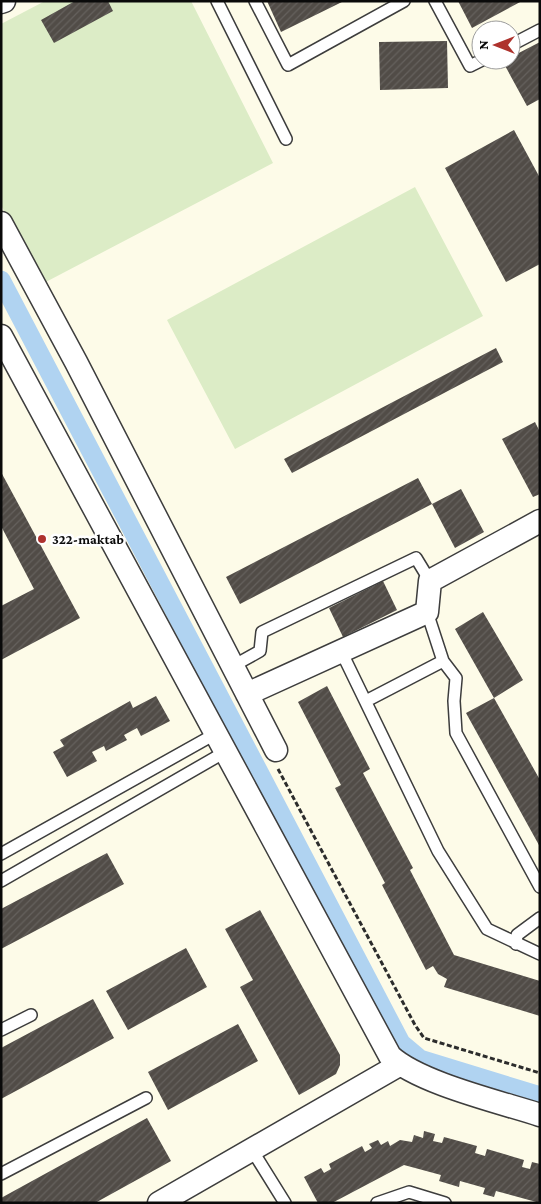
<svg xmlns="http://www.w3.org/2000/svg" width="541" height="1204" viewBox="0 0 541 1204" font-family="'Crimson Pro',serif">
<defs>
<pattern id="building-hatch" width="6" height="6" patternUnits="userSpaceOnUse" patternTransform="scale(1.25)"><rect width="6" height="6" fill="#514c47"/><path d="M-1 1l2-2M0 6l6-6M5 7l2-2" fill="none" stroke="#65615d"/></pattern>
</defs>
<rect width="100%" height="100%" fill="#fdfbe8"/>
<path fill="#dcecc6" d="M45 1H191L273 163 42 284 1 205V24Z
M415 187 483 316 235 449 167 320Z"/>
<g fill="none" stroke-linecap="round" stroke-linejoin="round">
<path stroke="#b0d3f1" stroke-width="19" d="M1 280 401 1043 420 1059 540 1096"/>
</g>
<path fill="url(#building-hatch)" d="M75 1H108L113 11 54 43 41 20Z
M267 1H344L281 32Z
M458 1H522L472 28Z
M447 41 448 88 380 90 379 42Z
M540 42V99L527 106 503 62 511 60V57Z
M514 130 540 178V264L506 282 445 168Z
M496 348 503 362 292 473 284 459Z
M535 422 540 432V494L533 497 502 439Z
M1 472 80 618 1 660V606L34 589 1 526Z
M418 478 432 504 240 604 226 577Z
M461 489 484 532 455 548 432 504Z
M383 581 397 610 343 637 329 608Z
M483 612 523 680 494 698 455 629Z
M327 686 370 769 363 773 413 868 410 870 454 955 540 981V1016L444 987 447 979 438 974 433 966 426 970 382 885 385 883 335 788 341 785 298 702Z
M156 696 170 721 141 736 137 728 124 735 127 740 106 751 104 746 92 752 97 761 67 777 53 752 64 746 60 740 130 701 133 708Z
M494 698 540 780V847L466 713Z
M107 853 124 884 1 949V909Z
M260 910 340 1055V1065L336 1074 299 1095 240 987 253 980 225 929Z
M186 948 207 987 128 1030 106 991Z
M93 999 114 1038 1 1099V1048Z
M238 1024 258 1061 168 1110 148 1072Z
M147 1118 171 1161 95 1203H1V1198Z
M424 1131 435 1134 433 1141 442 1143 444 1137 477 1146 475 1153 485 1156 487 1149 524 1160 522 1167 530 1169 532 1162 540 1164V1203L496 1191 494 1197 483 1194 485 1188 460 1181 459 1187 439 1181 441 1175 404 1165 332 1203H318L304 1177 321 1168 324 1173 331 1169 329 1164 362 1146 365 1152 372 1148 369 1144 378 1140 381 1145 388 1141 390 1146 400 1140 412 1142 414 1135 423 1138Z"/>
<g fill="none" stroke-linecap="round" stroke-linejoin="round">
<g stroke="#3d3d3d" stroke-width="14">
<path id="service" d="M217 1 286 139
M255 1 288 65 404 1
M435 1 470 66 482 60
M511 45 540 30
M427 612 443 661 456 678 454 701 456 733 540 887
M341 651 438 851 487 929 540 954
M233 666 260 651 262 632 416 558 430 581
M366 701 443 661
M1 854 215 734
M1 881 225 752
M516 944 517 935 540 918
M1 1030 31 1015
M252 1150 285 1203
M1 1174 146 1098
M377 1203 409 1192 445 1203"/>
</g>
<g stroke="#3d3d3d" stroke-width="25">
<path id="minor" d="M1 2 4 1
M1 223 76 362 276 750
M1 336 390 1056C419 1083 500 1102 540 1115
M247 694 427 612 430 581 540 521
M159 1203 399 1065"/>
</g>
<path stroke="#2c2c2c" stroke-width="3" stroke-dasharray="5 2.5" stroke-linecap="butt" d="M278 769 415 1025 424 1038 540 1073"/>
<use href="#service" stroke="#fff" stroke-width="11"/>
<use href="#minor" stroke="#fff" stroke-width="22"/>
</g>
<circle fill="#ae322d" stroke="#fff" stroke-width="2" cx="42" cy="539" r="5"/>
<g text-anchor="middle" stroke-width="5" stroke-linejoin="round" paint-order="stroke">
<g font-size="14" font-weight="bold" fill="#0a0a0a" stroke="#fff" text-anchor="start">
<text x="52" y="544">322-maktab</text>
</g>
</g>
<rect width="541" height="1204" fill="none" stroke="#0a0a0a" stroke-width="5"/>
<g transform="translate(496 45) rotate(270)"><circle r="24" fill="#ffffff" stroke="#9d9d9d"/>
<path d="M0-4L9 19L0 12L-9 19Z" fill="#ae322d"/>
<text y="-8" font-size="14" font-weight="bold" text-anchor="middle" fill="#0a0a0a">N</text>
</g>
</svg>
